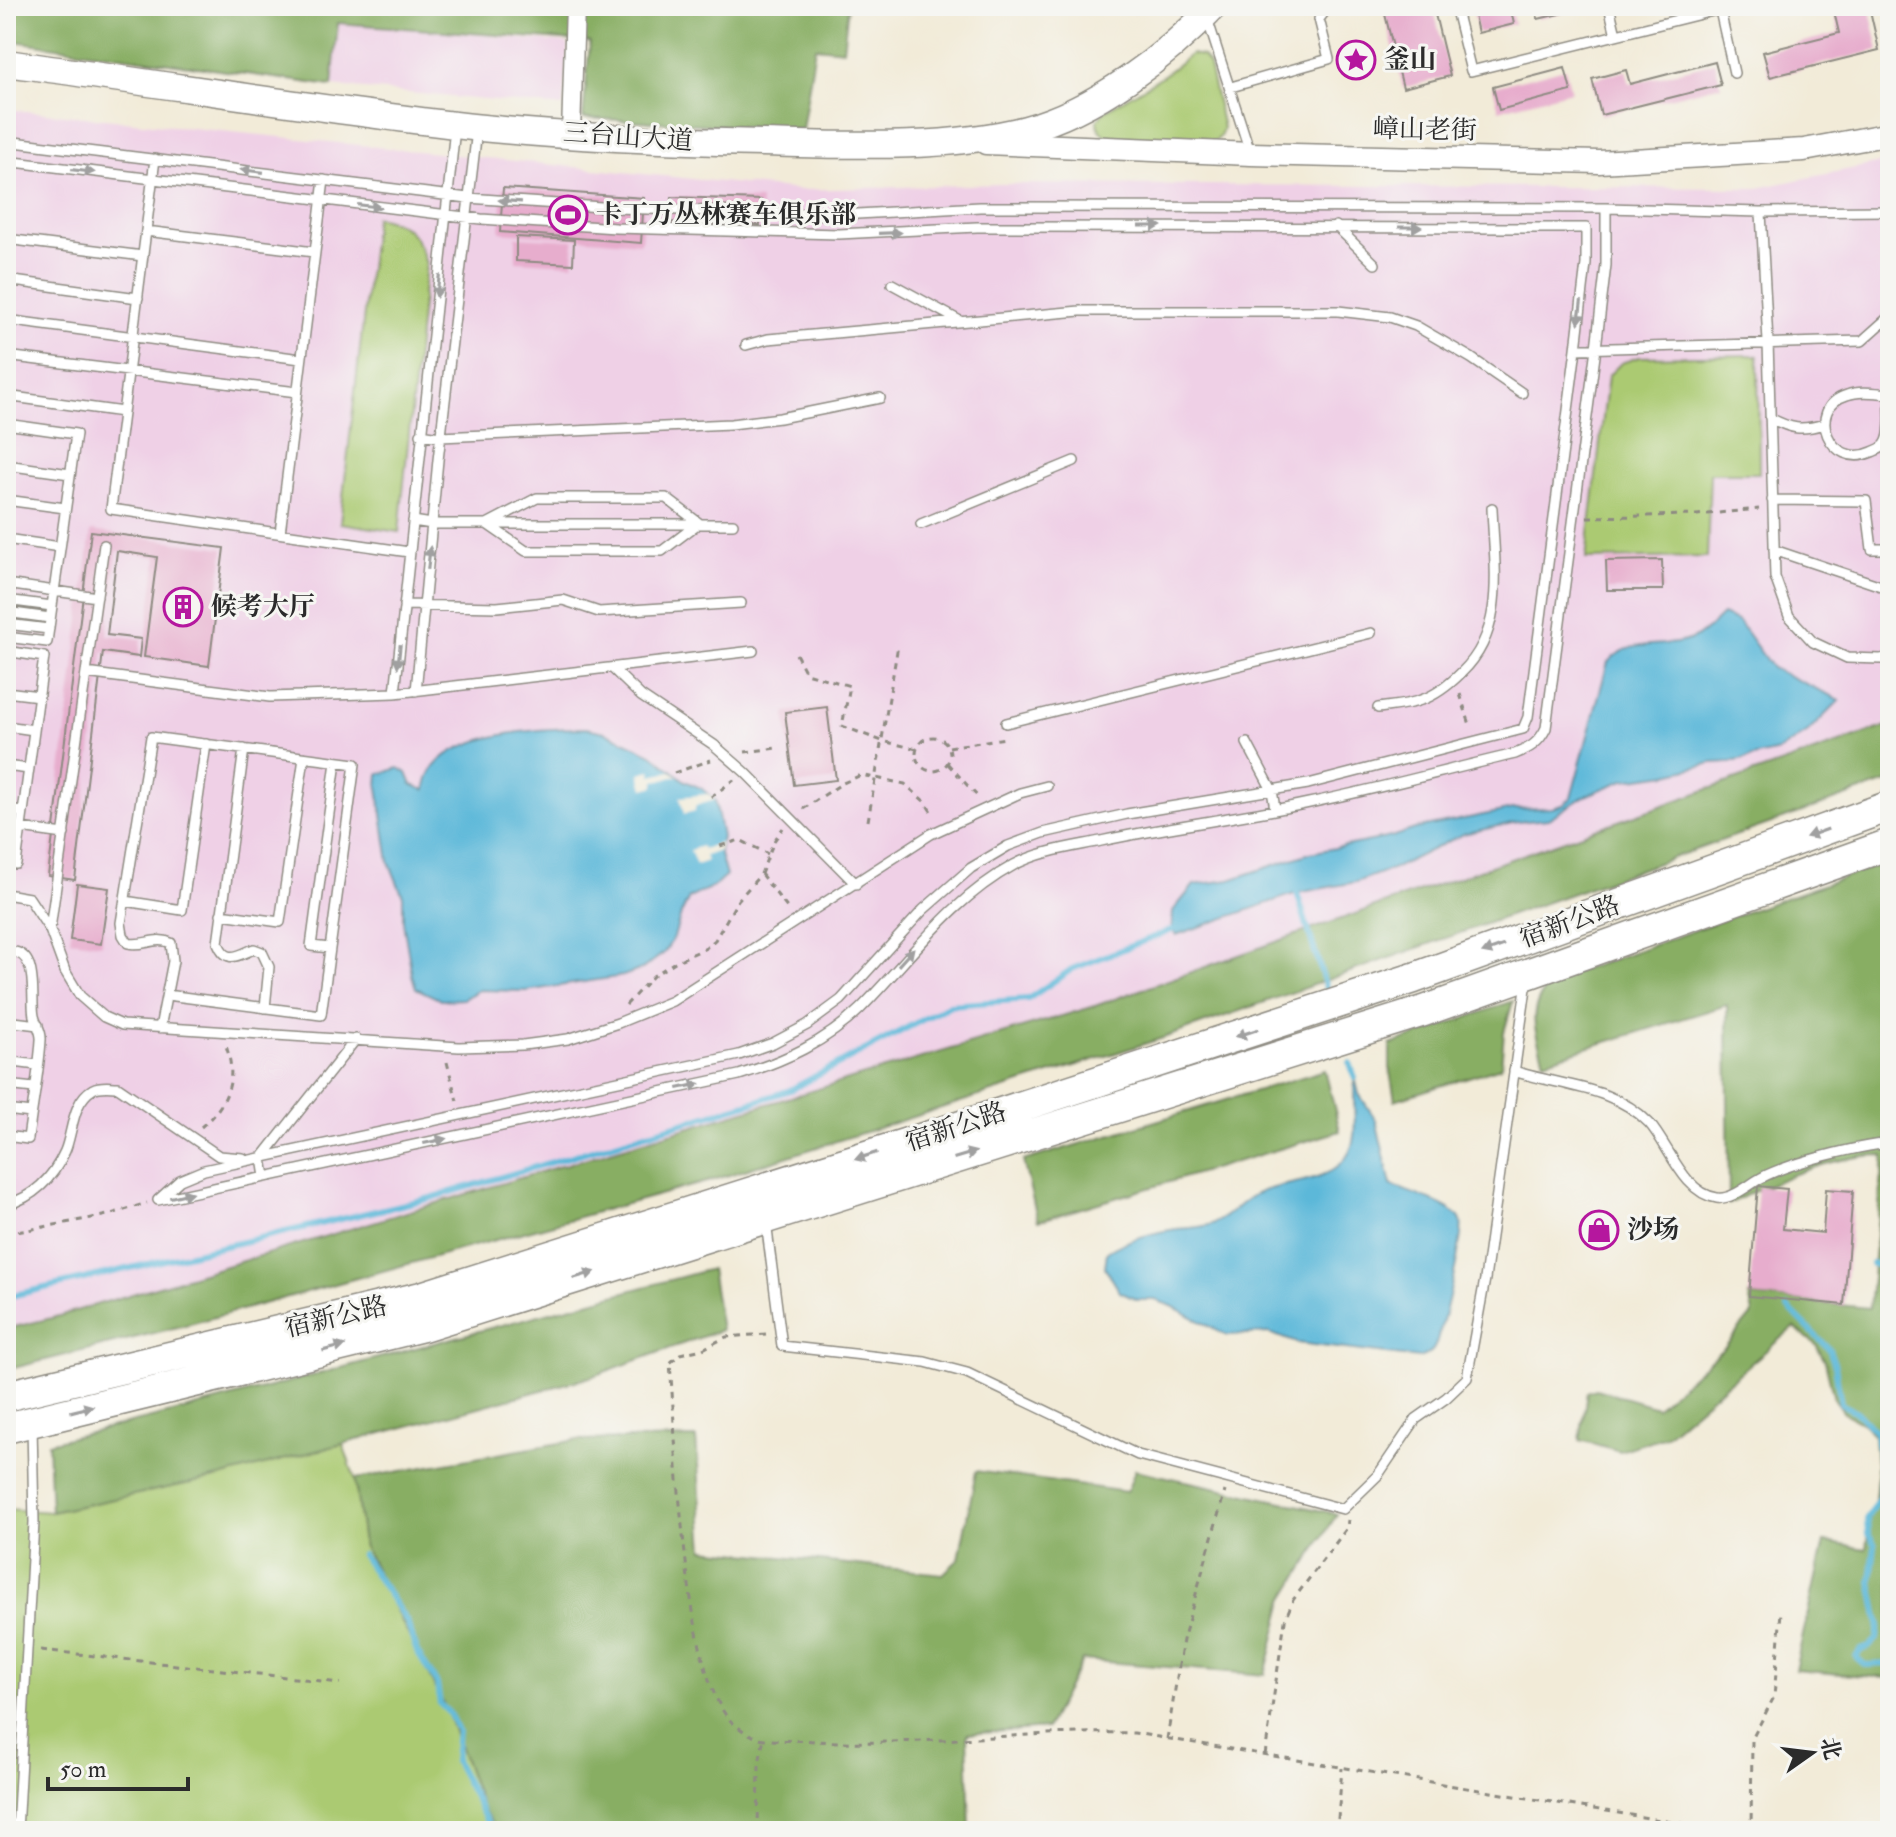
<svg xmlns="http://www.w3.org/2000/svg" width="1896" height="1837" viewBox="0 0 1896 1837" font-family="'IM FELL Double Pica','Noto Serif SC',serif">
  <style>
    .built { fill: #efd0e6 }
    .green { fill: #abca72; stroke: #6b7a4e; stroke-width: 2 }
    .forest { fill: #88ae64; stroke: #5a6c48; stroke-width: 2 }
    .water { fill: #5bb8d9; stroke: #437282; stroke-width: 2 }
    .pier { fill: #f2ebd8 }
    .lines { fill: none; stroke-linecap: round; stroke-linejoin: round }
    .stream { stroke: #5bb8d9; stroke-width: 6 }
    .building { fill: #e7adcd }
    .service-casing { stroke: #8e8b82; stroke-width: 12 }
    .minor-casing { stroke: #8e8b82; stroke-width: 21 }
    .tertiary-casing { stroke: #8e8b82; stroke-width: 25 }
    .secondary-casing { stroke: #8e8b82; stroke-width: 29 }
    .trunk-casing { stroke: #8e8b82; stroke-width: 33 }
    .path { stroke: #8e8b82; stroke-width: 3; stroke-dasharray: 6 6; stroke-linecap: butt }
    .service { stroke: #fff; stroke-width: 9 }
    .minor { stroke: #fff; stroke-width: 18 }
    .tertiary { stroke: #fff; stroke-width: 22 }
    .secondary { stroke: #fff; stroke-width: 26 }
    .trunk { stroke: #fff; stroke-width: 30 }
    .oneway { fill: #a0a0a0 }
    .labels { text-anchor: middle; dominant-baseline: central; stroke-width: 6; stroke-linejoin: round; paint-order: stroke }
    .poi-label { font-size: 26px; font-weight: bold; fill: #2b2b2b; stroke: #f6f6f2; text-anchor: start }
    .street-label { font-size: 26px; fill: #2b2b2b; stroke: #f6f6f2 }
  </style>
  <rect width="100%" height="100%" fill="#f6f6f2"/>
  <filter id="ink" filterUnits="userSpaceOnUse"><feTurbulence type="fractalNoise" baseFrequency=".0125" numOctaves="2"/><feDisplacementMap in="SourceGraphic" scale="16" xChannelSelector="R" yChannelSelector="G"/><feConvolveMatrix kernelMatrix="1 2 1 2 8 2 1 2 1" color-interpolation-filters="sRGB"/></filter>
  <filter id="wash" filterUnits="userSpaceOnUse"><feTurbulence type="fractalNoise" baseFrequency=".006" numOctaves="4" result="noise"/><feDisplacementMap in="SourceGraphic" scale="32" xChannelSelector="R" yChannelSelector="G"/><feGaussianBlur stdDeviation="1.8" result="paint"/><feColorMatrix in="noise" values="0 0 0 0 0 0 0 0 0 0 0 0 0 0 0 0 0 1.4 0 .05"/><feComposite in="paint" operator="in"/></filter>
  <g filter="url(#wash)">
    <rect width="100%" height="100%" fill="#f2ebd8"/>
    <!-- built -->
    <path class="built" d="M337,23l231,20 -5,64 -231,-21z
      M6,109l794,81 202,-6 756,4 132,-27v564l-798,282 -1040,311 -46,11z"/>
    <!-- green -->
    <path class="green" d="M1191,54l12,2 6,9 14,63c-2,8 -3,11 -11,14l-102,-3 -10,-8 -3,-10 8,-10 59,-36z
      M375,217c32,6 42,15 51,47l-27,268 -59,-9z
      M1758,355l1,118h-49l-3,84 -121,2 22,-183 13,-13 18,-6z
      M343,1444l12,35 8,66 83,164 35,97 16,25h-491v-322l46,3z"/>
    <!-- forest -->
    <path class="forest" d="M6,6h842l-5,44 -28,-3 -13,83 -219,-12 7,-76 -252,-19 -6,63 -326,-46z
      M1890,725v56l-727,257 -453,143 -524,144 -180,45v-41l46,-11 1040,-311z
      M1890,861v816l-2,1 -93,-8 29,-128 42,7 4,-37 5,-11 2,-24 -3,-42 -11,-12 -19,-10 -10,-14 -9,-38 -9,-16 -22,-18 -129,109 -45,15 -40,-11 7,-48 9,-3 61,18 68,-60 28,-34 -4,-17 120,12 15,-153c-52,0 -110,26 -155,49l-2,-199 -183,56c-10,-34 -18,-50 7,-80z
      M1513,1001l-9,31 -3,35 -106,33 -5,-28v-27z
      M1325,1070l15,61 -302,90 -15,-60z
      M711,1269l10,61 -131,47 -370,100 -169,35 -3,-69 136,-33z
      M696,1438l8,111 239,25 16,-15 17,-88 151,21 8,-22 202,44 -53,86 -19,75 -183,-15 -35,68 -80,6 3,97h-473l-16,-25 -35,-97 -83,-164 -8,-66 222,-39z"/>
    <!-- water -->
    <path class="water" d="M1722,615l17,7 33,46 68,32 -32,32 -29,19 -48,11 -19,1 -44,11 -44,6 -39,16 -37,23 -31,3 -54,12 -66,33 -41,15 -59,11 -121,42 -4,-5 1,-19 21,-26 36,-5 80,-27 81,-16 24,-8 98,-20 39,-1 11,-3 8,-7 37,-136c27,-28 59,-9 90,-26 9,-5 17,-15 24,-21z
      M586,728l19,4 47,22 33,27 16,7 14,12 7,37 -3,14 7,25 -10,9 -27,13 -8,16 -7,23 -10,16 -22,16 -19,7 -97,15 -47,-1 -16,9 -22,1 -25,-12 -4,-13 -9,-53v-26l-14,-34 -11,-75 1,-13 20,-6 8,5 5,12 13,5c2,-6 3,-13 6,-18 21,-40 116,-44 155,-44z
      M1355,1078l4,16 17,26 15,65c16,7 65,21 70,36 4,13 -20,114 -27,127 -4,7 -9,8 -15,10l-122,-15 -28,-10 -43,2 -54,-29 -17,-6h-18l-17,-8 -15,-25 2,-15c19,-12 46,-20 69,-23 12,-1 24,-1 36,-5 15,-6 27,-20 40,-28 28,-16 76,-10 95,-40 14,-20 4,-54 8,-78z"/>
    <!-- pier -->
    <path class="pier" d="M651,770l1,5 19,-4 7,5 -23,5v5l-11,3 -4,-16z
      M708,794l7,6 -20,6v5l-11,3 -4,-17z
      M721,842l-2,9 -14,5 2,5 -11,4 -6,-15 11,-4 2,3z"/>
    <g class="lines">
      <!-- stream -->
      <path class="stream" d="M1297,893l29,95
        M1350,1063l5,15
        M1872,1264l18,3
        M6,1297l425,-99 326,-97 33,-11 160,-85 78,-6 44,-30 100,-39
        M1788,1308l41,41 6,17 6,38 16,8 19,20 5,43 -1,21 -13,22 1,16 7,11 -4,37 8,41 -2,16 -8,8 -8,3 -5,7 9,8 25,-1
        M362,1555l45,67 10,30 20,32 3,20 9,9 9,18 -3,30 37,70"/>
    </g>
    <g id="blocks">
      <!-- building -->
      <path class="building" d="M1383,6h50l17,70 -47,12z
        M1472,6h38l4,18 -36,9z
        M1535,6h36l1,5 -34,8z
        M1837,6h32l10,44 -109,27 -7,-25 76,-19 -6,-26z
        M1715,62l6,23 -120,30 -9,-36 34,-9 4,14z
        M1565,68l6,23 -72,19 -6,-23z
        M503,188l141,10 -3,45 -141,-11z
        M672,197l89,3 -1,25 -89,-3z
        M516,237l58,3 -1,24 -57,-3z
        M91,531l133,17 -15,118 -65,-9 13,-100 -40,-6 -10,84 34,4 -2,18 -36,-5 -28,228 -27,-4z
        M1662,560l1,30h-56l-1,-29z
        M827,707l9,73 -42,5 -9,-73z
        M77,884l32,4 -8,56 -31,-4z
        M1758,1186l29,3 -4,40 40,4 3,-44 27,2 -9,114 -95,-9z"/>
    </g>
  </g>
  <g filter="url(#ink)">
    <use href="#blocks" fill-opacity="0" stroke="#8e8b82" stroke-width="2"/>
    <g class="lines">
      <!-- service casing -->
      <g class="service-casing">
        <path id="service" d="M1455,6l16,65 262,-65
          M1609,6l7,29
          M1719,6l15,67
          M1207,18l43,134
          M1231,87l98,-28 -10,-40 10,-13
          M6,141l462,57 148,10 224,7 140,-8 626,1v57l-10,83 -50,380c-7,15 -16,20 -31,26 -69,16 -137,35 -206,49 -69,15 -139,23 -208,38 -29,6 -61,10 -87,24 -64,35 -104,94 -154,144 -34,33 -76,52 -121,66l-581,125 22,-20 24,-10 535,-115 34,-12 34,-18 34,-25 82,-90 48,-42 37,-22 35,-13 84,-19 181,-30 215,-55 5,-12 48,-368 10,-85v-36l-609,-1 -138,7 -223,-6 -135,-9 -475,-58
          M155,159l-44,350 298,43
          M1606,208l155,4 129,-1
          M1761,212l7,130 7,235 14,39 24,26 34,16 34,1 9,-2
          M1336,226l39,38
          M146,231l168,21
          M6,239l137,17
          M6,280l132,18
          M892,284l68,37
          M6,320l295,39
          M746,345l22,-6 312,-28h258l52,6 26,9 55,32 51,35
          M1576,349l286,-8 28,-25
          M6,356l291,36
          M1890,394c-14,-1 -30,-4 -43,1 -43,13 -17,76 25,57 7,-3 12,-4 15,-11 5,-10 2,-30 3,-43
          M6,396l117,16
          M1770,418c21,11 31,13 54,6
          M6,424l70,10 -29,208 -41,-5
          M421,434l19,3 291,-13 49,-6 100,-20
          M6,465l64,9
          M537,498h129l33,25 -37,28h-136l-39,-27z
          M6,500l59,8
          M1772,500l94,1 6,48h18
          M413,521l19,3h301
          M921,524l153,-63
          M280,533l44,-353
          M6,539l54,8
          M1774,550l116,39
          M6,584l91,13
          M6,600l46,6
          M404,605l93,2 66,-7 36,12 142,-9
          M6,612l44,6
          M6,624l43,5
          M6,651l38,6 -28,207 -10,-1
          M613,669l28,27 73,49 31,27 111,112
          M86,673l184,24 125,-4 358,-42
          M416,691l22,-231 39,-330
          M6,692l33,4
          M395,693l60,-565
          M1378,708c14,-2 30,-3 43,-8 16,-5 29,-16 41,-28 45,-43 32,-107 30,-164
          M1006,723l365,-90
          M6,726l28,4
          M1247,743l25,47 3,19
          M244,749l-26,194c9,22 20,12 36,6l8,3 7,15 -4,41
          M6,766l23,3
          M6,810l17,2
          M6,826l58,8
          M6,838l13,2
          M6,894l23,4 21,32 15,41 15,25 24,21 18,8 337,22 64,-2 45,-6 50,-16 54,-22 259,-167 89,-41 27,-7
          M125,901l57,9 24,-166
          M221,914l59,8 24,-164
          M50,929l54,-384
          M330,948l-19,-2 25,-184
          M6,952c35,-5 24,46 28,64 2,9 8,15 7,24 -2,33 -9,66 -13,99l-22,-3
          M6,1021l32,4
          M160,1028l13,-67 -2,-18c-16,-7 -28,4 -43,0l-5,-8 -2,-12 30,-186 204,27 -34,251 -154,-20
          M6,1061l31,4
          M1514,1071c45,15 100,15 135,52 20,22 34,70 68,75 15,2 31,-13 44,-20 28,-15 97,-32 129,-35
          M6,1085l28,3
          M6,1110l25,3
          M265,1177l-3,-19 94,-119
          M6,1205c28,-8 47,-27 59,-54 8,-19 7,-50 28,-62 8,-4 16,-2 25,-2l101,69 24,2
          M766,1222l16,124 143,16 42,11 171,82 205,54 35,-34 38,-56 30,-21 21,-20 18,-99 42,-298
          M17,1831l17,-309 -2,-97"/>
      </g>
      <!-- minor casing -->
      <g class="minor-casing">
        <path id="minor" d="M571,134l4,-128"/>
      </g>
      <!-- tertiary casing -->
      <g class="tertiary-casing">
        <path id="tertiary" d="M986,143l265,11 348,8 205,-12 86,-16"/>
      </g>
      <!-- secondary casing -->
      <g class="secondary-casing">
        <path id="secondary" d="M6,63c150,20 299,44 449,62 102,12 206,16 308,18 85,2 181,7 263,-14 68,-18 141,-73 188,-123"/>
      </g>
      <!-- trunk casing -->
      <g class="trunk-casing">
        <path id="trunk" d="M6,1396l415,-99 534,-169 459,-150 476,-172
          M6,1428l417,-102 1001,-315 466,-167"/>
      </g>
      <!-- path -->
      <path class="path" d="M1587,517l110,-2 62,-6
        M796,654l10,19 44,13 -8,40 40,15 35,8
        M1460,694l11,34
        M916 754a17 17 0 1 1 34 0a17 17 0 1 1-34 0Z
        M949,747l56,-9
        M745,752l32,-4
        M948,764l30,33
        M674,773l37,-13
        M711,797l23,-17
        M803,809l38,-25 20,-9 44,9 20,18 9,14
        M868,821l30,-176
        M720,846l20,-6 28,14
        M761,874l27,35
        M626,1005l27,-29 22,-14 31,-14 9,-8 23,-40 23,-26 13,-33 9,-13
        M447,1062l10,39
        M201,1127c26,-22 37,-47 25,-81
        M6,1234l102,-19 39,-12
        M766,1334l-40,3 -23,12 -23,5 -10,9c6,72 13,317 63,360 5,5 14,10 20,13 17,7 43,3 61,5 107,6 213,-11 320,-8l593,98
        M41,1650l299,33
        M1167,1739l16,-99 42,-149
        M1265,1755l20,-135 8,-20 54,-72 1,-8
        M758,1831l1,-67 5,-27
        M1337,1831l5,-63
        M1751,1831l1,-92 22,-42 7,-85"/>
      <!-- service -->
      <use href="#service" class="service"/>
      <!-- minor -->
      <use href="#minor" class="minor"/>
      <!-- tertiary -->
      <use href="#tertiary" class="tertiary"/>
      <!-- secondary -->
      <use href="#secondary" class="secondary"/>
      <!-- trunk -->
      <use href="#trunk" class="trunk"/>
    </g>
    <!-- one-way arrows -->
    <defs><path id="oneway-solid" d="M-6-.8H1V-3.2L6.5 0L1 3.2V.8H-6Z" transform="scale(2)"/></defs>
    <g class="oneway">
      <use href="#oneway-solid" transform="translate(83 171) rotate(7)"/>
      <use href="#oneway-solid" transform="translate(252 171) rotate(-173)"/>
      <use href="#oneway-solid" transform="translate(510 201) rotate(-176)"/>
      <use href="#oneway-solid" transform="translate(369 206) rotate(7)"/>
      <use href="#oneway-solid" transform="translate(1150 226)"/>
      <use href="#oneway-solid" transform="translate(1410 227)"/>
      <use href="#oneway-solid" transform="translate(890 233) rotate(-2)"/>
      <use href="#oneway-solid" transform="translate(438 286) rotate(97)"/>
      <use href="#oneway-solid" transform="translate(1580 312) rotate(97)"/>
      <use href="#oneway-solid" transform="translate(429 558) rotate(-84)"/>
      <use href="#oneway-solid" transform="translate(399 656) rotate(96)"/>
      <use href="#oneway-solid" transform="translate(1817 833) rotate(160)"/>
      <use href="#oneway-solid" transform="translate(1493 949) rotate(160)"/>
      <use href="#oneway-solid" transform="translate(906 957) rotate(-48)"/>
      <use href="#oneway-solid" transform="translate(1247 1033) rotate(162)"/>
      <use href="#oneway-solid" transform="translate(689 1086) rotate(-12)"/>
      <use href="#oneway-solid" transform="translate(435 1141) rotate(-12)"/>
      <use href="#oneway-solid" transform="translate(965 1155) rotate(-17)"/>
      <use href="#oneway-solid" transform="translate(866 1156) rotate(162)"/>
      <use href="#oneway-solid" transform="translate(181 1195) rotate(-13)"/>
      <use href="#oneway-solid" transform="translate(584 1275) rotate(-17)"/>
      <use href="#oneway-solid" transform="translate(334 1348) rotate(-14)"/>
      <use href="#oneway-solid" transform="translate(82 1409) rotate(-14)"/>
    </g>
  </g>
  <!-- icons -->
  <defs>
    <g id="sight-ring" transform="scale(2)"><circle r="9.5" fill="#f6f6f2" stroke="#b5179e" stroke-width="1.5"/><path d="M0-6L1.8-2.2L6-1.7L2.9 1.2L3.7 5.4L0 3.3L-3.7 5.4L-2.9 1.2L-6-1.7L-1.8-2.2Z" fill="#b5179e"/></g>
    <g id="stadium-ring" transform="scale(2)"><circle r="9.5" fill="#f6f6f2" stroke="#b5179e" stroke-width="1.5"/><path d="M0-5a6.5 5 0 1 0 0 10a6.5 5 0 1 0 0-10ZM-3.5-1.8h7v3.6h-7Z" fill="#b5179e"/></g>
    <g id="building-ring" transform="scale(2)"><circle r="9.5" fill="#f6f6f2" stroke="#b5179e" stroke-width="1.5"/><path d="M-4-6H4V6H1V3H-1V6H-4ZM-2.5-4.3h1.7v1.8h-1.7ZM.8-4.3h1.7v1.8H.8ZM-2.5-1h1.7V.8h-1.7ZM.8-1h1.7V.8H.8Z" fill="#b5179e"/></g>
    <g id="shop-ring" transform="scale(2)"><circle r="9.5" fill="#f6f6f2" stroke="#b5179e" stroke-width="1.5"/><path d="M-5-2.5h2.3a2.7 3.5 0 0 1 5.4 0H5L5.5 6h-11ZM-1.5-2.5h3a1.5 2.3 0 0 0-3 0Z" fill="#b5179e"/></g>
  </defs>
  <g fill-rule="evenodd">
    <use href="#sight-ring" x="1356" y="60"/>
    <use href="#stadium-ring" x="568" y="215"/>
    <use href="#building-ring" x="183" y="607"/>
    <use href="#shop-ring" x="1599" y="1230"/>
  </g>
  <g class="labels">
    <!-- poi labels -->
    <g class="poi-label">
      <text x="1384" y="60">釜山</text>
      <text x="596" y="215">卡丁万丛林赛车俱乐部</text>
      <text x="211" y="607">候考大厅</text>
      <text x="1627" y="1230">沙场</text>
    </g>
    <!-- street labels -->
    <g class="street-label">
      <text transform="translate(1425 130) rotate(1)">嶂山老街</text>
      <text transform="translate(628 137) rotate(4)">三台山大道</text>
      <text transform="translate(1570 922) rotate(-20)">宿新公路</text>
      <text transform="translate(956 1127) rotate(-18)">宿新公路</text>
      <text transform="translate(336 1317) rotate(-13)">宿新公路</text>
    </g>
  </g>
  <!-- margin -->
  <rect width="1896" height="1837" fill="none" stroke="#f6f6f2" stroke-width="32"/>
  <!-- north arrow -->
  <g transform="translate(1812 1753) rotate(76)" stroke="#f6f6f2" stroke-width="6" paint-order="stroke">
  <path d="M0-6L14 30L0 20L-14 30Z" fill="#2b2b2b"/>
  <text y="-12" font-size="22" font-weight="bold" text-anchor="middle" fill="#2b2b2b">北</text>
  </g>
  <!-- scale -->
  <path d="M48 1777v12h140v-12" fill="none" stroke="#2b2b2b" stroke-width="4"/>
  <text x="60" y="1777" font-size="24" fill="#2b2b2b" stroke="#f6f6f2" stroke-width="6" paint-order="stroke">50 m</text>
</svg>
